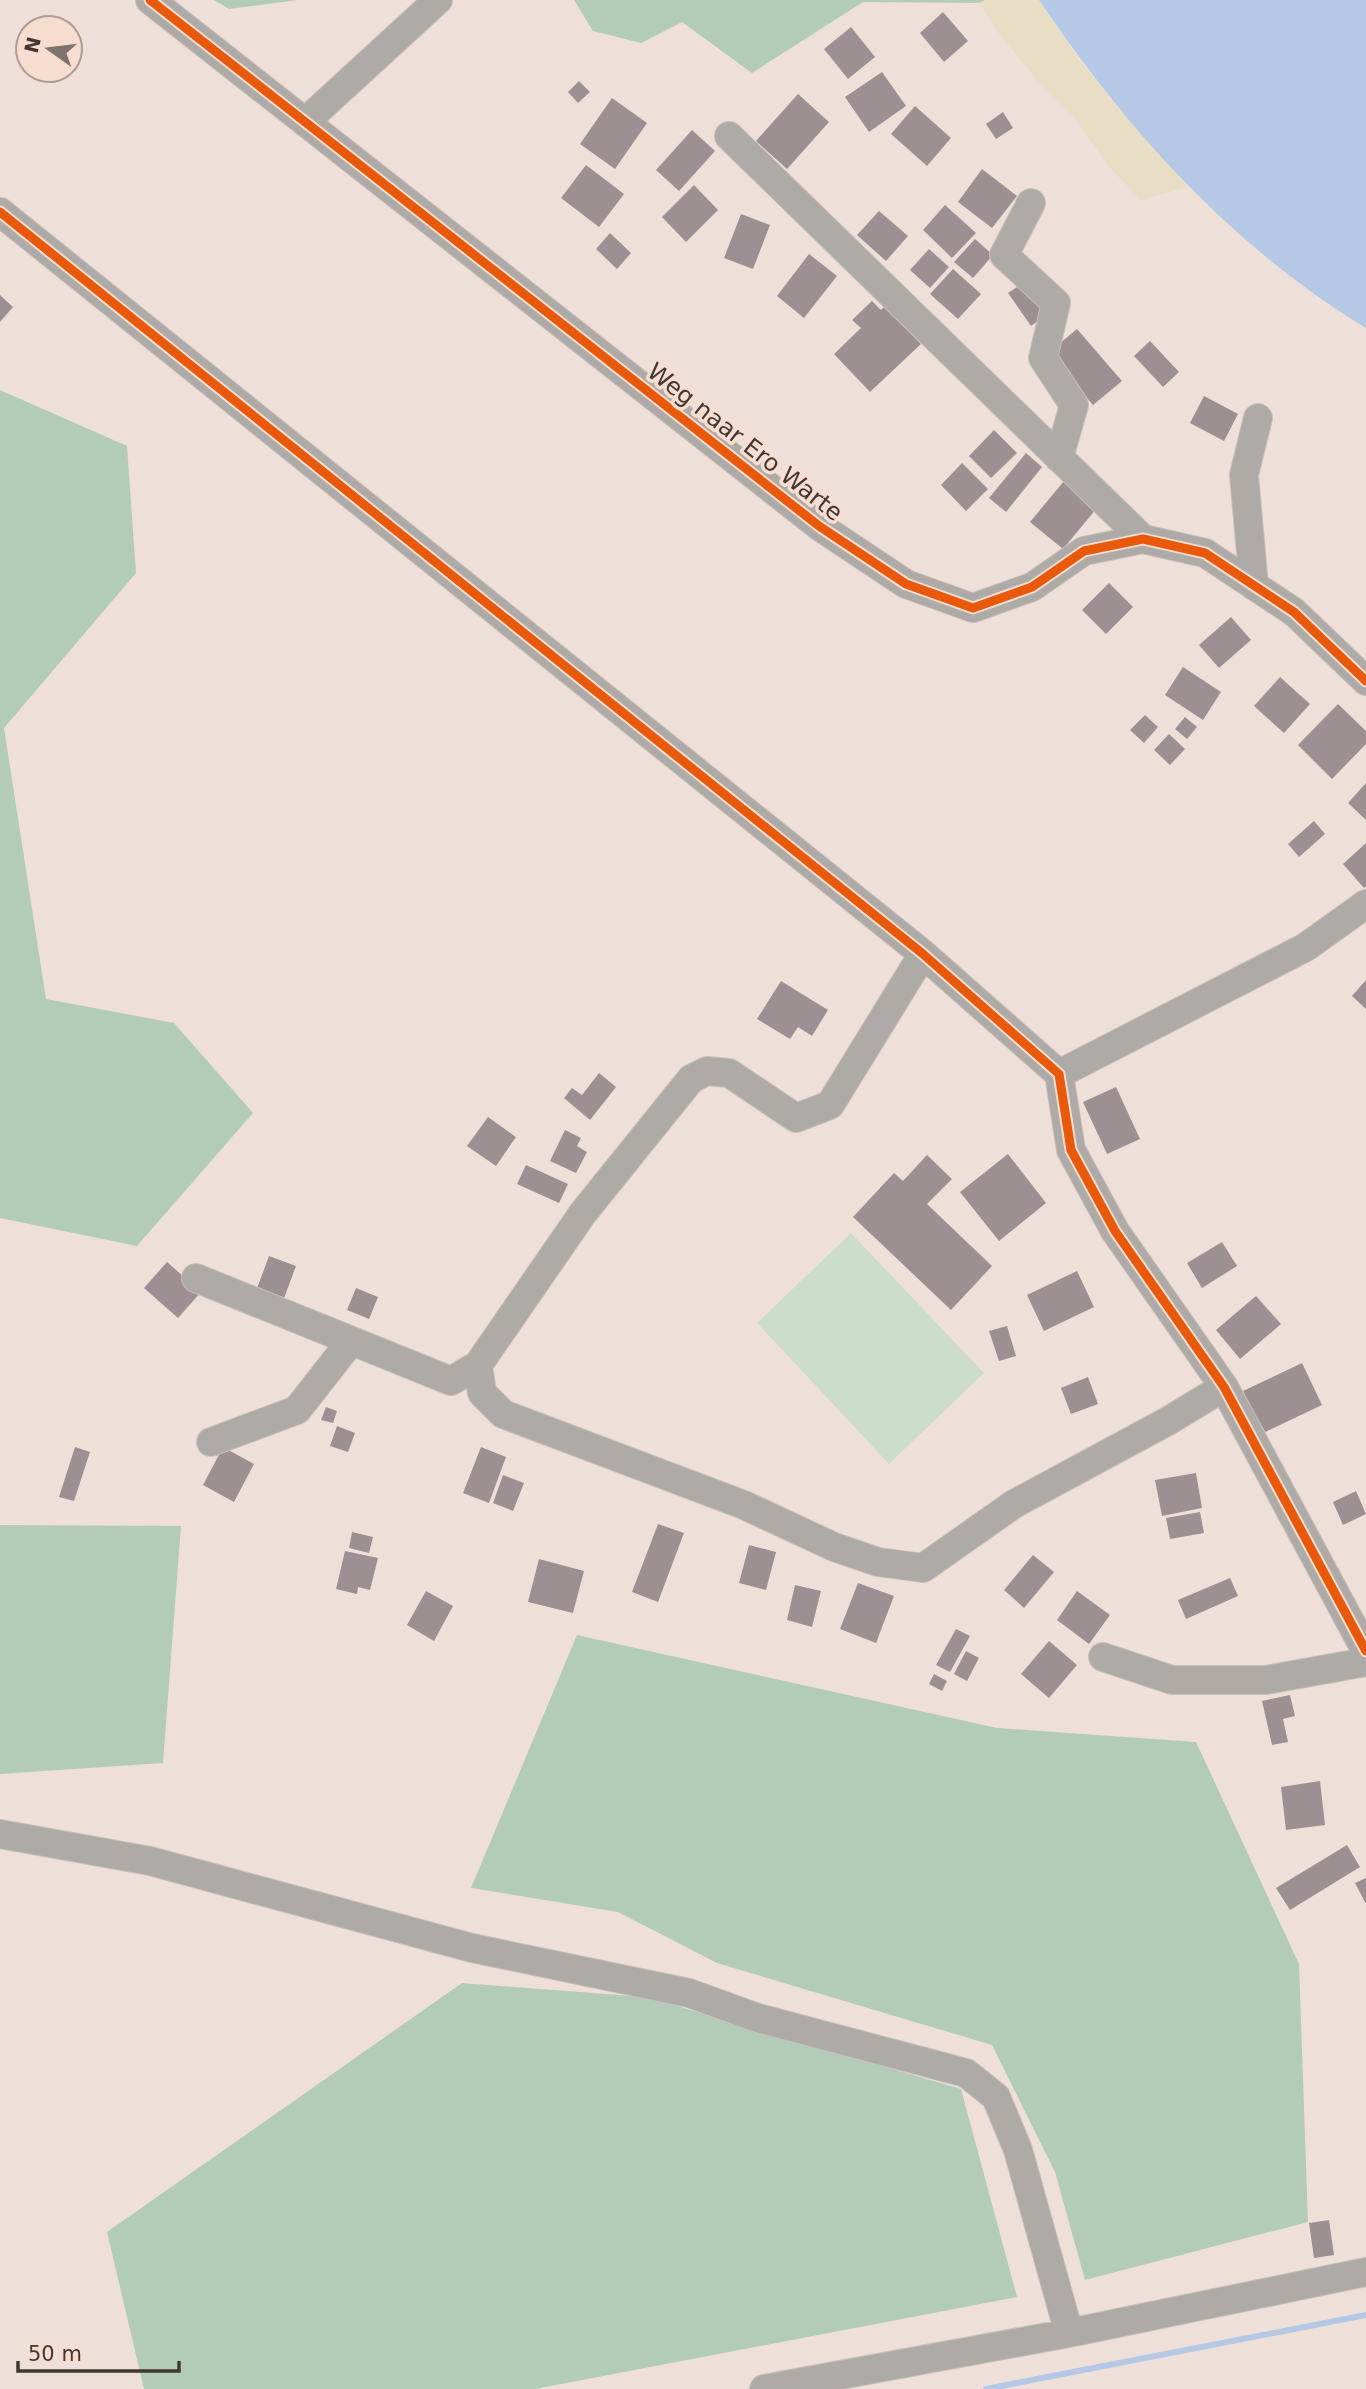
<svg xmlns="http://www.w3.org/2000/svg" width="1366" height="2389" viewBox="0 0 1366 2389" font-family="'DejaVu Sans',sans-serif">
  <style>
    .green { fill: #ccddce }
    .forest { fill: #b2ccb9 }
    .sand { fill: #e8ddc5 }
    .water { fill: #b5c8e6 }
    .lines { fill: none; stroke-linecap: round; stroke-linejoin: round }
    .stream { stroke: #b5c8e6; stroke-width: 6 }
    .building { fill: #9d9093 }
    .minor-casing { stroke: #cabfb9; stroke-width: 30 }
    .minor { stroke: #adaaa7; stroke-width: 28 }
    .cycleway-casing { stroke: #f7ddd0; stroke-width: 13 }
    .cycleway { stroke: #e8590c; stroke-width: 9 }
    .labels { text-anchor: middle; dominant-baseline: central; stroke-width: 7; stroke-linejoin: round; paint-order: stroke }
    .street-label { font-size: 24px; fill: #413732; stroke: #f7ddd0 }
  </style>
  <rect width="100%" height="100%" fill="#eee0d9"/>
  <!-- green -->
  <path class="green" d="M851,1233l133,140 -95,91 -132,-141z"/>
  <!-- forest -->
  <path class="forest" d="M214,0h84l-69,9z
    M574,0h412l-7,3 -116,-1 -111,71 -70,-51 -41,21 -48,-12z
    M0,390l127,56 9,127 -132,155 42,271 128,24 79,90 -116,133 -137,-28z
    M0,1525l181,1 -18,237 -163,11z
    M577,1635l420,93 199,14 103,222 9,258 -223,58 -30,-108 -63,-127 -275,-82 -99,-51 -147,-24z
    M462,1983l184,14 315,92 56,208 -482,92h-391l-37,-157z"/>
  <!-- sand -->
  <path class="sand" d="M986,0h53l42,62 107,125 -47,13 -32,-33 -34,-49 -38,-38 -41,-50 -17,-27z"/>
  <!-- water -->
  <path class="water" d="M1039,0h327v328c-135,-82 -239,-198 -327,-328z"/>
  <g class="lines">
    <!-- stream -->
    <path class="stream" d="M986,2389l380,-74"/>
  </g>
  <!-- building -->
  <path class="building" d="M943,12l25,29 -24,21 -24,-29z
    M851,27l24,30 -27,22 -24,-30z
    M882,72l24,34 -37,26 -24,-35z
    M579,81l11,11 -12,11 -10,-11z
    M798,94l31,28 -42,47 -31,-28z
    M612,98l35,25 -32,46 -35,-25z
    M915,106l36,32 -24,28 -36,-32z
    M1003,112l10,16 -17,11 -10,-15z
    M692,130l23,21 -36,40 -23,-21z
    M586,165l38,29 -25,33 -38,-29z
    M982,169l35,27 -25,32 -34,-26z
    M694,185l24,25 -32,32 -24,-25z
    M945,205l31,28 -24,25 -29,-28z
    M879,211l29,25 -22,25 -29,-26z
    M741,214l29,11 -17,44 -29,-11z
    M610,233l21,20 -14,16 -21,-20z
    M975,239l18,16 -20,23 -19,-16z
    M929,249l20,18 -19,21 -20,-18z
    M809,254l28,22 -33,42 -27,-22z
    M953,269l28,25 -23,25 -28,-25z
    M1024,282l23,32 -16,12 -23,-33z
    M0,295l13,12 -13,15z
    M872,301l9,9 4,-4 36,38 -51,48 -36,-38 27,-26 -9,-8z
    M1077,329l45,52 -29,24 -45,-52z
    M1150,341l29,31 -16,15 -29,-31z
    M1204,396l34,18 -14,27 -34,-18z
    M994,430l23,23 -26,25 -22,-22z
    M1026,453l16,14 -36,45 -17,-14z
    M962,463l26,26 -22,22 -25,-26z
    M1064,481l33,27 -34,41 -33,-27z
    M1109,583l24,24 -27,27 -24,-24z
    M1231,617l20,23 -32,28 -20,-23z
    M1183,667l38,25 -18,28 -38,-25z
    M1280,677l30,27 -26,29 -30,-27z
    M1338,704l28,27v13l-34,35 -34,-34z
    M1145,715l13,12 -14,16 -14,-13z
    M1185,717l12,10 -10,12 -12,-10z
    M1169,734l16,15 -15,16 -16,-15z
    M1366,783v37l-18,-17z
    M1314,821l11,13 -26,23 -11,-13z
    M1366,843v43l-2,2 -21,-24z
    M1366,980v29l-14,-13z
    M781,981l47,29 -16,26 -14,-9 -8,12 -33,-20z
    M599,1073l17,14 -26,33 -26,-22 8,-10 10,7z
    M1116,1087l24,52 -33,15 -24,-52z
    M488,1117l28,20 -20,29 -29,-20z
    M565,1130l16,8 -4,8 10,6 -11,21 -26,-12z
    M1008,1154l38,49 -47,38 -39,-49z
    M927,1155l25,24 -25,25 65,62 -41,44 -98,-93 41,-44 9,8z
    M526,1165l42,19 -9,19 -42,-19z
    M1222,1242l15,24 -35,22 -15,-25z
    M269,1256l27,10 -13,35 -27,-10z
    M167,1262l34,30 -23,26 -34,-30z
    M1077,1271l17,36 -50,24 -17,-36z
    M356,1288l22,9 -9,22 -22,-9z
    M1256,1296l25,28 -41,35 -24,-29z
    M1007,1326l9,30 -17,5 -10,-30z
    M1302,1363l20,42 -59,28 -20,-42z
    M1088,1377l10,27 -27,10 -10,-26z
    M326,1407l11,4 -4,12 -12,-3z
    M337,1426l18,7 -7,19 -18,-6z
    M75,1447l15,5 -16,49 -15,-4z
    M223,1447l31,17 -20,38 -31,-17z
    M481,1447l25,10 -17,46 -26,-10z
    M1196,1473l6,35 -40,8 -7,-36z
    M503,1475l21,8 -11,28 -20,-8z
    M1356,1491l10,23 -23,11 -10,-23z
    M1200,1512l4,21 -34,6 -4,-21z
    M658,1524l26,9 -26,69 -26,-10z
    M352,1532l21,5 -4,16 -20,-5z
    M749,1545l27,7 -10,38 -27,-7z
    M345,1551l33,7 -8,32 -12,-3 -1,7 -21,-5z
    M1033,1555l21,17 -30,36 -20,-18z
    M539,1559l45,12 -11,42 -45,-11z
    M1230,1578l8,18 -52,23 -8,-19z
    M858,1583l36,13 -18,47 -36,-14z
    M795,1585l26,6 -9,36 -25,-7z
    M426,1591l27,15 -19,35 -27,-16z
    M1077,1591l33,24 -21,29 -32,-24z
    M956,1629l14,7 -20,36 -14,-7z
    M1049,1641l28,24 -28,33 -28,-24z
    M966,1651l13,7 -12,23 -13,-7z
    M934,1674l13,7 -5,10 -13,-7z
    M1290,1695l5,21 -12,3 5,23 -16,3 -10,-44z
    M1320,1781l5,44 -39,5 -5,-43z
    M1347,1845l13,22 -70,43 -14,-22z
    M1366,1878v26l-11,-21z
    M1329,2220l5,35 -20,3 -5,-35z"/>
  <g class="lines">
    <!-- minor casing -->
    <g class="minor-casing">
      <path id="minor" d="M150,0l669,526 87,58 67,24 59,-21 52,-36 59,-12 62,14 89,59 72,69
        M305,122l133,-122
        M729,136l414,403
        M1031,203l-27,52 52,48 -13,55 31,47 -15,53
        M0,212l923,742 136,120 12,76 44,81 109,156 142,264
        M1254,586l-10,-111 14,-57
        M1059,1074l247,-127 60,-43
        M196,1278l255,103 27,-16 4,28 21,21 241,91 90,42 44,15 45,6 91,-64 154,-83 56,-34
        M478,1365l105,-152 108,-134 16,-8 22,2 67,45 34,-13 93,-151
        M211,1442l86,-32 54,-69
        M1103,1657l69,23h94l100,-18
        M0,1834l150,27 322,87 217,45 69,25 208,55 30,24 22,53 51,183
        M764,2389l305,-56 297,-61"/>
    </g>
    <!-- minor -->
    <use href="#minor" class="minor"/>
    <!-- cycleway casing -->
    <g class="cycleway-casing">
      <path id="cycleway" d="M150,0l669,526 87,58 67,24 59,-21 52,-36 59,-12 62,14 89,59 72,69
        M0,212l923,742 136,120 12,76 44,81 109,156 142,264"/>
    </g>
    <!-- cycleway -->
    <use href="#cycleway" class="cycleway"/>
  </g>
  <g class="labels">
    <!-- street labels -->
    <g class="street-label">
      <text transform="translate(745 442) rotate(38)">Weg naar Ero Warte</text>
    </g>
  </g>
  <!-- north arrow -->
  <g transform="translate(49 49) rotate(284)"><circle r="33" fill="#f7ddd0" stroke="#ae9b91" stroke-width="2"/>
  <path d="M0-5L12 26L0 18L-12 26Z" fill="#7e726c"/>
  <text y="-10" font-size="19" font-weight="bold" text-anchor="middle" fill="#413732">N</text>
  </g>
  <!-- scale -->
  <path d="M18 2361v10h161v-10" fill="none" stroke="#413732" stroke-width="3.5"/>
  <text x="28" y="2361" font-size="21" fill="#413732" stroke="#f7ddd0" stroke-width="5" paint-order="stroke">50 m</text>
</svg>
